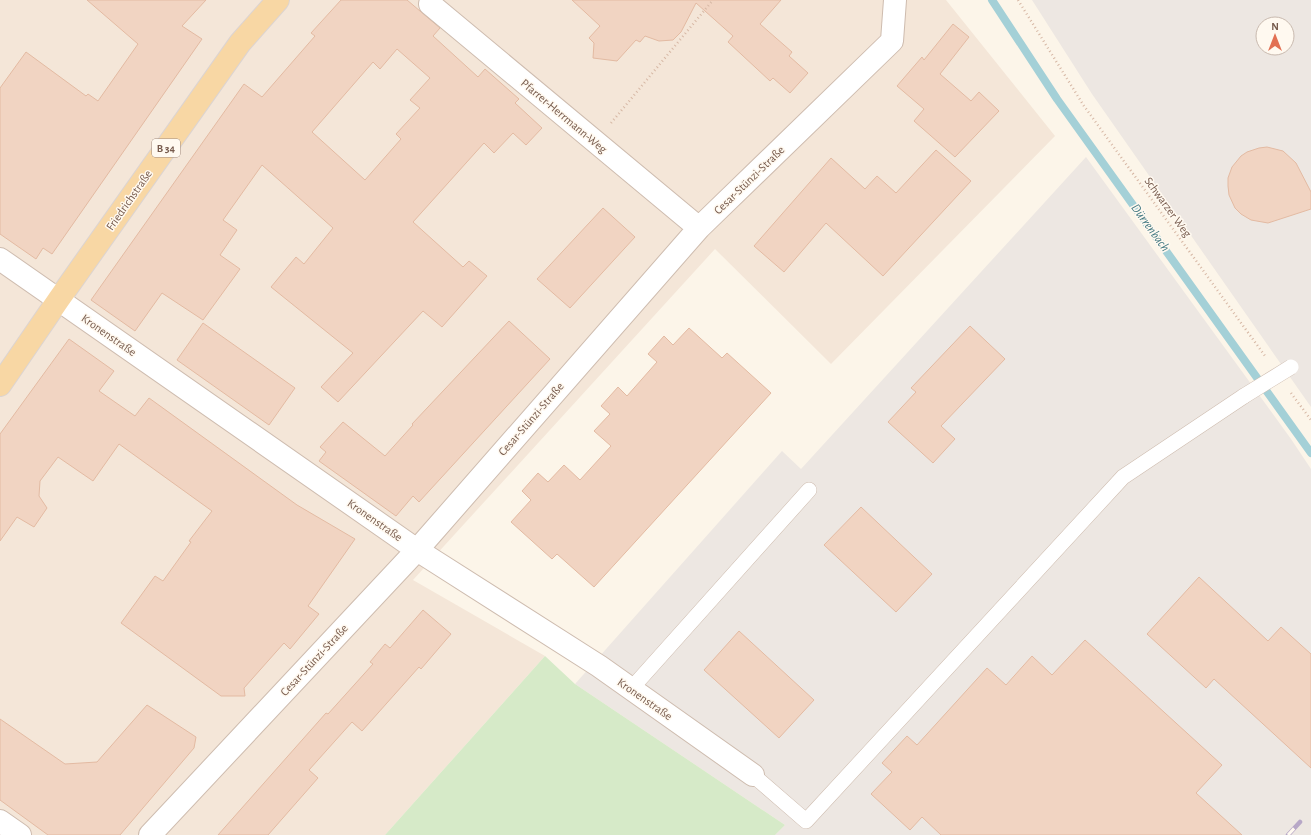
<svg xmlns="http://www.w3.org/2000/svg" width="1311" height="835" viewBox="0 0 1311 835" font-family="'Alegreya Sans',sans-serif">
  <style>
    .residential { fill: #f4e6d8 }
    .industrial { fill: #ede7e2; fill-rule: evenodd }
    .green { fill: #d6eac8 }
    .lines { fill: none; stroke-linecap: round; stroke-linejoin: round }
    .stream { stroke: #a4d0d7; stroke-width: 8 }
    .building { fill: #f1d4c2; stroke: #e3baa2; fill-rule: evenodd }
    .service-casing { stroke: #cebcaf; stroke-width: 16 }
    .minor-casing { stroke: #cebcaf; stroke-width: 24 }
    .primary-casing { stroke: #dcd4d1; stroke-width: 24 }
    .path { stroke: #d6b7a4; stroke-width: 2.5; stroke-dasharray: 1 3; stroke-linecap: butt }
    .service { stroke: #fff; stroke-width: 15 }
    .minor { stroke: #fff; stroke-width: 22 }
    .primary { stroke: #f8d7a4; stroke-width: 22 }
    .rail-casing { stroke: #b7a7c7; stroke-width: 4.5 }
    .rail { stroke: #fff9f0; stroke-width: 3; stroke-dasharray: 9; stroke-linecap: butt }
    .service-bridge-casing { stroke: #cebcaf; stroke-width: 16; stroke-linecap: butt }
    .service-bridge { stroke: #fff; stroke-width: 15 }
    .labels { text-anchor: middle; dominant-baseline: central; stroke-width: 3; stroke-linejoin: round; paint-order: stroke }
    .shield { fill: #fff9f0; stroke: #a08a7e; stroke-width: 1 }
    .shield-label { font-size: 11px; font-weight: bold; fill: #775b4d }
    .street-label { font-size: 12px; fill: #775b4d; stroke: #fff9f0 }
    .water-label { font-size: 13px; font-style: italic; fill: #437982; stroke: #fff9f0 }
  </style>
  <rect width="100%" height="100%" fill="#fcf5e9"/>
  <!-- residential -->
  <path class="residential" d="M0,0h946l109,136 -224,228 -116,-115 -302,331 132,76 -160,179h-385z"/>
  <!-- industrial -->
  <path class="industrial" d="M1032,0h279v407l-219,-313zM1263,24h24v24h-24z
    M1086,157l205,282 20,30v366h-536l10,-10 -210,-141 207,-233 19,18z"/>
  <!-- green -->
  <path class="green" d="M545,656l30,28 210,141 -10,10h-390z"/>
  <g class="lines">
    <!-- stream -->
    <path class="stream" d="M992,0l65,99 254,354"/>
  </g>
  <!-- building -->
  <path class="building" d="M87,0h119l-24,26 20,13 -150,215 -9,-6 -7,11 -36,-25v-146l26,-36 60,44 2,-2 10,7 40,-57z
    M341,0h66l33,28 -7,8 45,41 7,-8 34,30 -4,4 27,25 -16,17 -13,-12 -19,20 -10,-10 -71,79 50,45 6,-6 18,15 -45,51 -19,-16 -85,91 -17,-15 32,-34 -82,-66 25,-30 8,7 29,-36 -71,-63 -39,55 14,10 -17,25 20,14 -37,51 -41,-27 -27,38 -44,-31 153,-216 18,13 53,-61 -4,-3zM397,49l33,29 -20,22 10,8 -24,26 5,5 -36,41 -53,-48 61,-70 7,7z
    M572,0h209l-21,24 32,28 -3,4 19,17 -18,20 -17,-15 -3,3 -42,-39 5,-6 -37,-33 -15,29 -8,8 -14,1 -14,-5 -5,6 -4,-2 -19,21 -24,-3 1,-15 -5,-5 11,-12z
    M953,24l16,13 -29,37 31,27 8,-9 20,19 -44,46 -41,-36 10,-12 -27,-23 25,-29 2,3z
    M1267,147l16,4 13,12 15,29v17l-43,14 -17,-3 -10,-6 -6,-6 -6,-13 -1,-9v-8l4,-11 9,-11 6,-4 12,-4z
    M936,150l35,31 -88,95 -57,-53 -42,49 -30,-26 77,-88 34,31 12,-13 19,17z
    M603,208l32,29 -65,71 -33,-29z
    M509,321l41,38 -131,143 -6,-6 -17,20 -77,-55 7,-9 -6,-5 23,-25 42,34 28,-31 -1,-1z
    M203,323l92,65 -26,37 -92,-65z
    M970,326l35,33 -64,67 14,13 -22,24 -45,-41 28,-30 -5,-4z
    M689,328l33,30 5,-5 44,40 -177,194 -37,-33 -5,5 -41,-37 20,-22 -9,-9 16,-18 10,9 16,-17 16,15 31,-34 -17,-15 16,-17 -9,-8 17,-19 9,9 30,-34 -9,-8 16,-18 9,9z
    M69,339l45,32 -15,20 36,25 14,-18 148,107 58,34 -47,67 11,8 -29,35 -6,-6 -40,45 1,8h-24l-100,-73 34,-47 8,5 28,-39 -2,-1 23,-30 -93,-67 -26,37 -35,-24 -18,24 -1,15 8,12 -13,19 -17,-10 -17,24v-107z
    M861,507l71,67 -36,38 -72,-67z
    M1199,577l69,64 13,-14 30,27v114l-97,-89 -8,9 -59,-54z
    M423,610l28,24 -30,35 -2,-2 -57,64 -10,-9 -43,48 9,8 -50,57h-50l108,-122 2,1 45,-50 -3,-2 15,-18 5,4z
    M739,631l75,69 -35,38 -75,-68z
    M1085,640l137,125 -26,28 46,42h-301l-19,-18 -12,13 -39,-36 21,-22 -10,-9 25,-27 10,9 70,-77 19,17 26,-29 20,19z
    M147,705l49,32 -2,11 -74,87h-72l-48,-35v-81l65,45 32,-2z"/>
  <g class="lines">
    <!-- service casing -->
    <g class="service-casing">
      <path id="service" d="M631,689l178,-199
        M753,775l53,46 317,-344 121,-81"/>
    </g>
    <!-- minor casing -->
    <g class="minor-casing">
      <path id="minor" d="M430,4l269,224
        M0,259l417,291 182,116 154,109
        M0,821l20,14
        M150,835l267,-285 282,-322 193,-187 3,-41"/>
    </g>
    <!-- primary casing -->
    <g class="primary-casing">
      <path id="primary" d="M0,385l59,-86 181,-256 38,-43"/>
    </g>
    <!-- path -->
    <path class="path" d="M1018,0l66,106 181,250
      M611,123l102,-123
      M1291,393l20,27"/>
    <!-- service -->
    <use href="#service" class="service"/>
    <!-- minor -->
    <use href="#minor" class="minor"/>
    <!-- primary -->
    <use href="#primary" class="primary"/>
    <!-- rail casing -->
    <g class="rail-casing">
      <path id="rail" d="M1288,835l12,-13"/>
    </g>
    <!-- rail -->
    <use href="#rail" class="rail"/>
    <!-- service-bridge casing -->
    <g class="service-bridge-casing">
      <path id="service-bridge" d="M1244,396l47,-29"/>
    </g>
    <!-- service-bridge -->
    <use href="#service-bridge" class="service-bridge"/>
  </g>
  <g class="labels">
    <!-- shield labels -->
    <rect class="shield" x="152" y="139" width="28" height="18" rx="3"/>
    <g class="shield-label">
      <text x="166" y="148">B 34</text>
    </g>
    <!-- street labels -->
    <g class="street-label">
      <text transform="translate(564 116) rotate(40)">Pfarrer-Herrmann-Weg</text>
      <text transform="translate(749 180) rotate(-44)">Cesar-Stünzi-Straße</text>
      <text transform="translate(129 200) rotate(-55)">Friedrichstraße</text>
      <text transform="translate(1168 207) rotate(54)">Schwarzer Weg</text>
      <text transform="translate(109 335) rotate(35)">Kronenstraße</text>
      <text transform="translate(531 419) rotate(-49)">Cesar-Stünzi-Straße</text>
      <text transform="translate(375 520) rotate(35)">Kronenstraße</text>
      <text transform="translate(314 660) rotate(-47)">Cesar-Stünzi-Straße</text>
      <text transform="translate(645 699) rotate(35)">Kronenstraße</text>
    </g>
    <!-- water labels -->
    <g class="water-label">
      <text transform="translate(1150 228) rotate(54)">Dürrenbach</text>
    </g>
  </g>
  <!-- north arrow -->
  <g transform="translate(1275 36)"><circle r="19" fill="#fff9f0" stroke="#c9baaf"/>
  <path d="M0-3L7 15L0 10L-7 15Z" fill="#e27053"/>
  <text y="-6" font-size="11" font-weight="bold" text-anchor="middle" fill="#775b4d">N</text>
  </g>
</svg>
